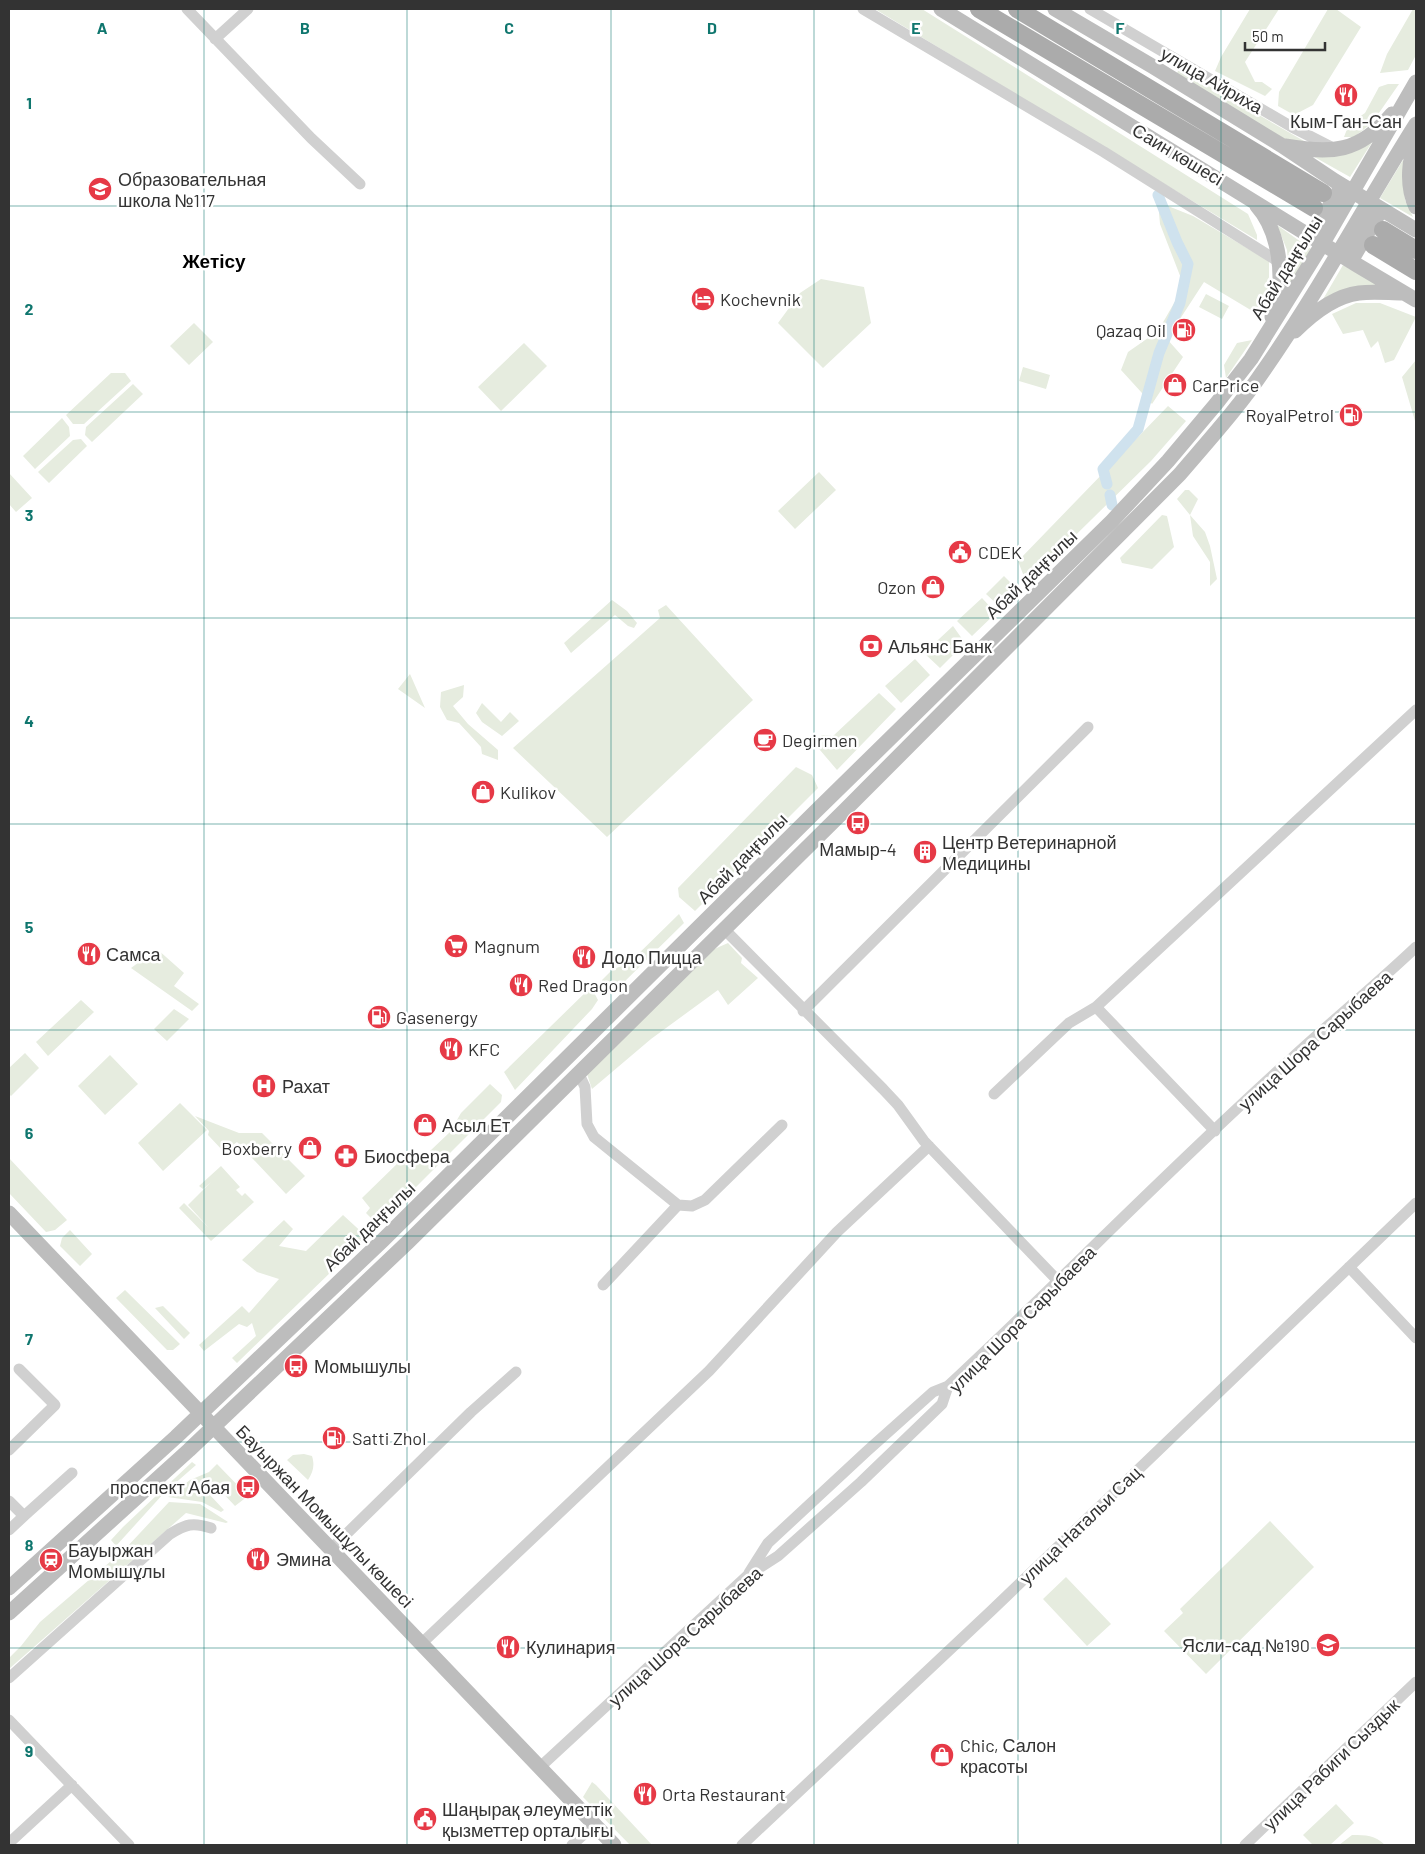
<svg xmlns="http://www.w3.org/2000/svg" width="1425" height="1854" viewBox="0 0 1425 1854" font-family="Barlow,sans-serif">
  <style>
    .green { fill: #e6ecdf }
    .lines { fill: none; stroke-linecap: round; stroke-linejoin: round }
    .canal { stroke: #cfe2ee; stroke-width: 11 }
    .street { stroke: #d0d0d0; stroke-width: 11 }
    .secondary { stroke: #bdbdbd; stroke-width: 15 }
    .primary { stroke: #ababab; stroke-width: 18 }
    .grid { fill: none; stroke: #0f766e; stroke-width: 1; stroke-opacity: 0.55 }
    .labels { text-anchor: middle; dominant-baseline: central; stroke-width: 5; stroke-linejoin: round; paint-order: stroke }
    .street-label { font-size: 18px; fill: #333; stroke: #fff }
    .poi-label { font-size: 18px; fill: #333; stroke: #fff; text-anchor: start }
    .neighbourhood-label { font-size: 19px; font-weight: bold; fill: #000; stroke: #fff }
    .grid-label { font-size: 16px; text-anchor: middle; font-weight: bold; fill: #0f766e; stroke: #fff; stroke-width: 5; stroke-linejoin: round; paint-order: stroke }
  </style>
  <rect width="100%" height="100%" fill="#fff"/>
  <!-- green -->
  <path class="green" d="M875,9h47l326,205 9,21v5z
    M1250,9h29l-34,53 10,20h7l10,7 -7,7 -50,-25 6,-14z
    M1328,9h8l25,18 -48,78 -19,10 -16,-9 1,-14z
    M1413,9h3v46l-8,15 -28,3 7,-19z
    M1179,69l132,76 -29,-5 -106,-65z
    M1388,84h11l-27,39 -18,14h-10l5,-13 16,-11 14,-26z
    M1376,136l-26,41 -41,-23z
    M1403,160l2,40 8,17 -33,-19z
    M1158,202l35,14 76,45v25l-10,29 -55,-33 -37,57 16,18 -31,47 -31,-34 7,-18 30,-21 26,-45 -24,-62z
    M1277,225l34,24 -21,35 -3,-34z
    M1343,265l35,20 -56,16z
    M821,279l43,8 7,36 -48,45 -45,-45 22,-30z
    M1206,294l23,12 -7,13 -23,-12z
    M1356,303h24l36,14 -22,43 -9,3 -7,-22 -7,7 -8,-18 -20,4 -11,-20z
    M194,323l19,19 -24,23 -19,-19z
    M1252,340l-26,38 -2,-13 13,-22z
    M524,343l23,23 -46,45 -23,-24z
    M1416,360v60l-1,1 -13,-44z
    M1023,367l27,8 -4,14 -27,-8z
    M111,373h14l6,8 -47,43h-11l-7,-9z
    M133,384l10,10 -51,48 -7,-7 1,-8z
    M1168,406l18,15 -35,40 -119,117 -9,-4 -5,-13z
    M62,418l7,9 1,9 -35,33 -12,-13z
    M81,439l6,7 -38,37 -11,-11 35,-32z
    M819,472l17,18 -41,39 -17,-18z
    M9,473l23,25 -16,14 -7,-8z
    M1185,490h4l9,9 -8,16 15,17 5,14 7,33 -7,7v-24l-17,-26 -3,-21 -13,-16z
    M1162,515l5,1 7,31 -22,22 -30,-6 -2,-5z
    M1004,576l13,13 -17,18 -14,-13z
    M982,598l14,15 -24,23 -15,-15z
    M612,600l15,11 10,12 -3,5 -6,-2 -13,-11 -44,38 -7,-10z
    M666,605l87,95 -146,137 -94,-89 147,-130 -2,-8z
    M953,626l12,17 -25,25 -16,-15z
    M915,659l15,16 -29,28 -16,-17z
    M410,674l15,34 -27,-19z
    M464,685l-1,12 -10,9 15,18 30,26v10l-16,-6 -1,-7 -22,-24 -12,-3 -7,-13 1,-15z
    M879,693l17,16 -59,61 -23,-27 8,-8 11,1z
    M482,703l19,19 9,-10 9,9 -17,15 -20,-14 -6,-9z
    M796,767l16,8 6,13 -123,123 -16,-14 -1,-9z
    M679,914l5,9 -67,66 -6,3c-7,-2 -8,-5 -9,-12l11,-11 15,-5z
    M728,943l14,15 -1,5 17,15 -30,27 -10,-15 -67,49 -59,50 -6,-18 117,-117z
    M157,949l27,24 -10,13 25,18 -7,7 -61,-43z
    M591,987l7,13 -6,9 -77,81 -11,-18z
    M81,1000l13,12 -46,44 -12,-14z
    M174,1009l15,10 -22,22 -13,-12z
    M25,1053l14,15 -28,28 -2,-2v-26z
    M110,1055l28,29 -33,31 -27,-29z
    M490,1084l12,11 -1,7 -120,120 -9,-3 -6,-6 4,-5 -8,-10 38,-37 11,8 39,-37 11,-19z
    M180,1103l27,27 -44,41 -25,-28z
    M195,1116l44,17h23l43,43 -19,18 -49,-52 -13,10 -16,-17 1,-4z
    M9,1158l58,62 -12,10 -9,2 -37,-39z
    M221,1166l19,21 -4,3 6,6 3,-3 9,9 -43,39 -32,-33 5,-5 25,25 -21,-23 23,-23 -8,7 -4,-3z
    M343,1215l24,22 -130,126 -5,-5 24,-22 -4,-13 -5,4 -8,-3 -35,27 -5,-6 43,-39 7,7 30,-34 -22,-7 -15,-12 42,-40 9,9 -14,17 27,5z
    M70,1230l22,24 -12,12 -20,-20 2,-8z
    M125,1290l55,54 -7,6h-6l-51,-52z
    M163,1306l27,27 -6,6 -29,-31z
    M304,1454l8,2c3,10 1,16 -4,24l-21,-20 6,-5z
    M192,1462l4,3 -32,28 -48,53 -5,-6 12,-13z
    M217,1464l31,32 -13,10 -17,-18 -8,7 14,15 -3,2 -19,-10 -34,-5 22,-17 19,-8z
    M169,1502l31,2 28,18 -2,1 -40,-10 -177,156v-11l12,-12 19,-24 85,-73z
    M1270,1521l44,46 -108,107 -42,-43 19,-18 -3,-4z
    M1066,1577l45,47 -24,22 -44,-47z
    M592,1782l4,3 56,60h-22l-47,-48z
    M1336,1804l18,19 -24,22h-17l-10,-10z
    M1352,1835c14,0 23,0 33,10h-46z"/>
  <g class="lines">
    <!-- canal -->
    <path class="canal" d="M1107,484l-4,-15 35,-40 21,-76 21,-50 8,-39 -11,-22 -19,-47
      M1110,495l2,10"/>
    <!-- street -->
    <path class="street" d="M187,9l124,129 49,46
      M863,9l241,143 175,110
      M1090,9l202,118 41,21
      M215,39l33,-30
      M724,929l159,160 15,16 26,36 135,141
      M1096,1007l119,124
      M803,1011l285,-284
      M579,1074l6,13 2,37 7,13 84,68 14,1 13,-6 77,-75
      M994,1094l75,-71 27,-16 320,-297
      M1349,1267l67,71
      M603,1285l75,-80
      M9,1450l46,-45 -36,-36
      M9,1501l15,15 -15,14
      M24,1516l48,-43
      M331,1549l140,-137 45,-40
      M749,1573l19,-30 99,-92 66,-59 15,-6
      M421,1644l288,-273 128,-139 92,-86
      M9,1678l161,-144c16,-10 23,-12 41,-6
      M9,1720l120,125
      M539,1768l208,-192 31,-20 83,-74 81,-78 6,-18c116,-108 226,-222 344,-328 41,-38 84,-73 124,-111
      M9,1843l63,-58
      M572,1845l22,-20
      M742,1845l249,-234 425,-408
      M1245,1845l171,-163"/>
    <!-- secondary -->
    <path class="secondary" d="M941,9l416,256 59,35
      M1055,9l97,57 129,79 54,36 81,49
      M1416,134c-6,25 -11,50 0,73
      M1285,146c47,8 74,7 107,-32
      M1257,206c19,21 24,54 23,81 -1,10 -6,20 -8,30
      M1311,236l31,-50
      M1351,261l30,-51
      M1295,331c17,-17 40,-35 64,-38 15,-2 30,0 44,0
      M9,1213l605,632
      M9,1588l167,-151 207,-197 433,-429 296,-290 56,-60 48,-57 35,-45 72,-116 93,-161
      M9,1613l180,-163 219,-208 438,-433 334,-335c29,-34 59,-67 84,-104 55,-79 101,-165 152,-246"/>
    <!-- primary -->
    <path class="primary" d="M979,9l335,199
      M1017,9l306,184
      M1383,230l33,20
      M1373,245l43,26"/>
  </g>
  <!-- grid -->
  <path class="grid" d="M204,9v1836M407,9v1836M611,9v1836M814,9v1836M1018,9v1836M1221,9v1836M9,206h1407M9,412h1407M9,618h1407M9,824h1407M9,1030h1407M9,1236h1407M9,1442h1407M9,1648h1407"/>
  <!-- icons -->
  <defs>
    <g id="restaurant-disc" transform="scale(1.25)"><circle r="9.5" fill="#e63946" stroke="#fff"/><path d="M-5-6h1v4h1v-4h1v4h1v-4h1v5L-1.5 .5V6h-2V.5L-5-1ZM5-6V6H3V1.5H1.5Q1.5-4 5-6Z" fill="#fff"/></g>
    <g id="school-disc" transform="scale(1.25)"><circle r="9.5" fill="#e63946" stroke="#fff"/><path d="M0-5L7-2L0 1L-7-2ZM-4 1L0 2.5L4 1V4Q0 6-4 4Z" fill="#fff"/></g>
    <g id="hotel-disc" transform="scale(1.25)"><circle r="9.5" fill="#e63946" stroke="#fff"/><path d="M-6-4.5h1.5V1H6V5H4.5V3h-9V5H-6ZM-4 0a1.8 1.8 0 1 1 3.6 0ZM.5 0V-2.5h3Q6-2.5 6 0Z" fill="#fff"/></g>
    <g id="fuel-disc" transform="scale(1.25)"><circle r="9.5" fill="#e63946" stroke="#fff"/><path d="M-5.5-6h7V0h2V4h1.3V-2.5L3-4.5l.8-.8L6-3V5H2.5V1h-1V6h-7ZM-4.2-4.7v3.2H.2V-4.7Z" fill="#fff"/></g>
    <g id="shop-disc" transform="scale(1.25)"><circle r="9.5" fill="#e63946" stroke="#fff"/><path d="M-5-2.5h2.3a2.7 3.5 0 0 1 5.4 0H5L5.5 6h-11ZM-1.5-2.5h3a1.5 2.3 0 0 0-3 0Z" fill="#fff"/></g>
    <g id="civic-disc" transform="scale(1.25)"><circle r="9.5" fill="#e63946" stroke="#fff"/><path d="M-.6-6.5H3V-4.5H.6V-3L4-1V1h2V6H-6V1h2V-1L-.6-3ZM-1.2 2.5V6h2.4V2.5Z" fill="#fff"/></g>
    <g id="bank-disc" transform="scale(1.25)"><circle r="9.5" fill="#e63946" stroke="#fff"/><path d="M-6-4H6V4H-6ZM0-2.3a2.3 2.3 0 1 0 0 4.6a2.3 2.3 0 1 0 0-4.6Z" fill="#fff"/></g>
    <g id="cafe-disc" transform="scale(1.25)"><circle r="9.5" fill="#e63946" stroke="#fff"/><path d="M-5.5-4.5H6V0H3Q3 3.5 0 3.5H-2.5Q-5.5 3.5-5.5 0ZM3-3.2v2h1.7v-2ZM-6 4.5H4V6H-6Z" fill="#fff"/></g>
    <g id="bus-disc" transform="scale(1.25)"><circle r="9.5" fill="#e63946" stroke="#fff"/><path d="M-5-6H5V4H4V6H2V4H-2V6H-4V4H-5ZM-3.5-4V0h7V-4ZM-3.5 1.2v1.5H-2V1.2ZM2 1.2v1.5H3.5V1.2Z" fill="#fff"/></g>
    <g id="building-disc" transform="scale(1.25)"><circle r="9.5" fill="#e63946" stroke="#fff"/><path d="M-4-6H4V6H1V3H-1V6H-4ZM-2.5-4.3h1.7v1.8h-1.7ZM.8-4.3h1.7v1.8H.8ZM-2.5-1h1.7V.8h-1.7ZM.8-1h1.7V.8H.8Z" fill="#fff"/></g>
    <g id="supermarket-disc" transform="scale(1.25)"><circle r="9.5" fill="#e63946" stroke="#fff"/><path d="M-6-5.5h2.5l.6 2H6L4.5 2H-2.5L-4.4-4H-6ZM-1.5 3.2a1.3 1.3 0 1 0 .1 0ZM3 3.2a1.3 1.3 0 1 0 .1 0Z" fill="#fff"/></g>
    <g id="hospital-disc" transform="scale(1.25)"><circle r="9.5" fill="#e63946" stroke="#fff"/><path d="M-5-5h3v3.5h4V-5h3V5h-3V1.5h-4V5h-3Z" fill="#fff"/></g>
    <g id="pharmacy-disc" transform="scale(1.25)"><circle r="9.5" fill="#e63946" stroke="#fff"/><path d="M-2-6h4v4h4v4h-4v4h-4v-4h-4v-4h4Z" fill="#fff"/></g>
    <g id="station-disc" transform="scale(1.25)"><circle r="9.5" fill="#e63946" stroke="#fff"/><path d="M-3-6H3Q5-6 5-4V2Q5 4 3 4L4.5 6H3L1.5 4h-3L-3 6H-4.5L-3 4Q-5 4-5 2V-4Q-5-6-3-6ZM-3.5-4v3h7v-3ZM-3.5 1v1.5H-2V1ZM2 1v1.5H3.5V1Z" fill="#fff"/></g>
  </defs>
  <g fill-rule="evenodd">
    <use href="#restaurant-disc" x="1346" y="95"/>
    <use href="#school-disc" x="100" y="189"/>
    <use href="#hotel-disc" x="703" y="299"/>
    <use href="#fuel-disc" x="1184" y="330"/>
    <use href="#shop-disc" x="1175" y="385"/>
    <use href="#fuel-disc" x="1351" y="415"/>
    <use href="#civic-disc" x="960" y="552"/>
    <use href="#shop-disc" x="933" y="587"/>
    <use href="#bank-disc" x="871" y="646"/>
    <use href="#cafe-disc" x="765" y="740"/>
    <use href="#shop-disc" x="483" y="792"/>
    <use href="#bus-disc" x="858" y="823"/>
    <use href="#building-disc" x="925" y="852"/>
    <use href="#supermarket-disc" x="456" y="946"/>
    <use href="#restaurant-disc" x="89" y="954"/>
    <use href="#restaurant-disc" x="584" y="957"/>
    <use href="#restaurant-disc" x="521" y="985"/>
    <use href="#fuel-disc" x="379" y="1017"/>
    <use href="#restaurant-disc" x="451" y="1049"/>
    <use href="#hospital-disc" x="264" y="1086"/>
    <use href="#shop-disc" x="425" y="1125"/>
    <use href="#shop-disc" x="310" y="1148"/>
    <use href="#pharmacy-disc" x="346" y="1156"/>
    <use href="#bus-disc" x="296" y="1366"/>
    <use href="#fuel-disc" x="334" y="1438"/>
    <use href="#bus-disc" x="248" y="1487"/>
    <use href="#restaurant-disc" x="258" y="1559"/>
    <use href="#station-disc" x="51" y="1560"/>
    <use href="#school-disc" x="1328" y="1645"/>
    <use href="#restaurant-disc" x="508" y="1647"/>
    <use href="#shop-disc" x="942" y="1755"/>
    <use href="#restaurant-disc" x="645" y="1794"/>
    <use href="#civic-disc" x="425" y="1819"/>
  </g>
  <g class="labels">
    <!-- street labels -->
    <g class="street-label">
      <text transform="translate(1212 80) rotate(30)">улица Айриха</text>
      <text transform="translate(1178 154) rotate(31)">Саин көшесі</text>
      <text transform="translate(1286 267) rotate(-58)">Абай даңғылы</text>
      <text transform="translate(1031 574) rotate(-44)">Абай даңғылы</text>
      <text transform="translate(742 858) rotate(-45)">Абай даңғылы</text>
      <text transform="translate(1315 1040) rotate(-42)">улица Шора Сарыбаева</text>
      <text transform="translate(369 1226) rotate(-44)">Абай даңғылы</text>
      <text transform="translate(1022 1319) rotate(-45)">улица Шора Сарыбаева</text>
      <text transform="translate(325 1516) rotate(46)">Бауыржан Момышұлы көшесі</text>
      <text transform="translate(1080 1525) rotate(-44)">улица Натальи Сац</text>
      <text transform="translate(685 1636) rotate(-42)">улица Шора Сарыбаева</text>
      <text transform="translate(1331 1764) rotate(-44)">улица Рабиги Сыздык</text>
    </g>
    <!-- poi labels -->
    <g class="poi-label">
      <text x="1346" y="121" text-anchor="middle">Кым-Ган-Сан</text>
      <text x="118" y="179">Образовательная<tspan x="118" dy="21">школа №117</tspan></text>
      <text x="720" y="299">Kochevnik</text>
      <text x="1166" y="330" text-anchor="end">Qazaq Oil</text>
      <text x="1192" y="385">CarPrice</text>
      <text x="1334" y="415" text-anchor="end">RoyalPetrol</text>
      <text x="978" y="552">CDEK</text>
      <text x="916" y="587" text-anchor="end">Ozon</text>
      <text x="888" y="646">Альянс Банк</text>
      <text x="782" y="740">Degirmen</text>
      <text x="500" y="792">Kulikov</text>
      <text x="942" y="842">Центр Ветеринарной<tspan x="942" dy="21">Медицины</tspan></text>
      <text x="858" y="849" text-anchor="middle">Мамыр-4</text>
      <text x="474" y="946">Magnum</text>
      <text x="106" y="954">Самса</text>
      <text x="602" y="957">Додо Пицца</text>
      <text x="538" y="985">Red Dragon</text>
      <text x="396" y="1017">Gasenergy</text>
      <text x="468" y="1049">KFC</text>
      <text x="282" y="1086">Рахат</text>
      <text x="442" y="1125">Асыл Ет</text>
      <text x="292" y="1148" text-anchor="end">Boxberry</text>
      <text x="364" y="1156">Биосфера</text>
      <text x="314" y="1366">Момышулы</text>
      <text x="352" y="1438">Satti Zhol</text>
      <text x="230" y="1487" text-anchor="end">проспект Абая</text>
      <text x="68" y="1550">Бауыржан<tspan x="68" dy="21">Момышұлы</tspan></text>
      <text x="276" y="1559">Эмина</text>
      <text x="1310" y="1645" text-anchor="end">Ясли-сад №190</text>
      <text x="526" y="1647">Кулинария</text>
      <text x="960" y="1745">Chic, Салон<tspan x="960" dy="21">красоты</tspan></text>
      <text x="662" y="1794">Orta Restaurant</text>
      <text x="442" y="1809">Шаңырақ әлеуметтік<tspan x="442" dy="21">қызметтер орталығы</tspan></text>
    </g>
    <!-- neighbourhood labels -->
    <g class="neighbourhood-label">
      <text x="214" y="260">Жетісу</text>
    </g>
  </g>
  <g class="grid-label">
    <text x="102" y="34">A</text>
    <text x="305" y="34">B</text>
    <text x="509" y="34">C</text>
    <text x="712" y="34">D</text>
    <text x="916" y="34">E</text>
    <text x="1120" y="34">F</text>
    <text x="29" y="109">1</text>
    <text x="29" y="315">2</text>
    <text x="29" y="521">3</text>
    <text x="29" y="727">4</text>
    <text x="29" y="933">5</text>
    <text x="29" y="1139">6</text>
    <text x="29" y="1345">7</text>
    <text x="29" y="1551">8</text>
    <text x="29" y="1757">9</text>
  </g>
  <!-- border -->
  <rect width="1425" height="1854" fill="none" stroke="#333333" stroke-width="20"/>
  <!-- scale -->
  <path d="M1245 42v8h80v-8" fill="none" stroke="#333333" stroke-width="2.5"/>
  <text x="1252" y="42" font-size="15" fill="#333333" stroke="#ffffff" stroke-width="4" paint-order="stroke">50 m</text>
</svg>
